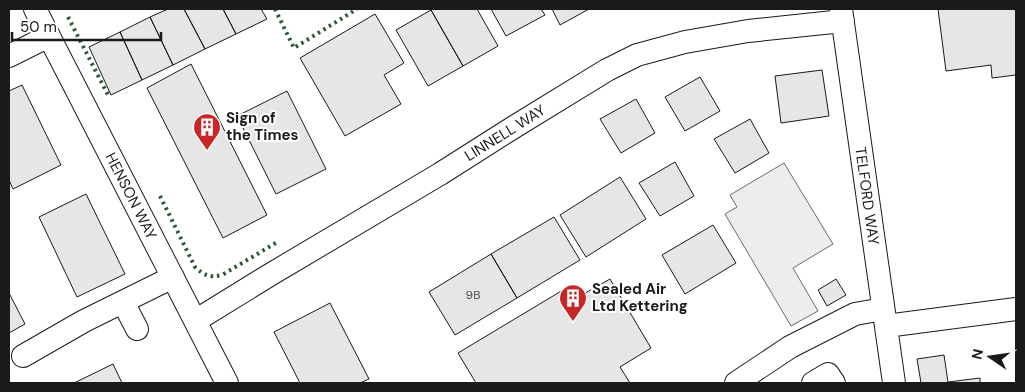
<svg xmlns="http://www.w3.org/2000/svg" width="1025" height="392" viewBox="0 0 1025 392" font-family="'DM Sans',sans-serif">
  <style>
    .built { fill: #ededed; stroke: #6a6a6a }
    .building { fill: #e6e6e6; stroke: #1a1a1a }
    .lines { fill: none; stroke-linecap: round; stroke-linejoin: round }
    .minor-casing { stroke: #1a1a1a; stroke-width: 24 }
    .minor { stroke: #fff; stroke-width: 22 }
    .hedge { stroke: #2b5a34; stroke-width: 4; stroke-dasharray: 2.5 4; stroke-linecap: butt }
    .labels { text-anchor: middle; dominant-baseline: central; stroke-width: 4; stroke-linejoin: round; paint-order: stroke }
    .number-label { font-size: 12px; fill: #4d4d4d }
    .poi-label { font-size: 15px; font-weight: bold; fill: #1a1a1a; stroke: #fff; text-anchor: start }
    .street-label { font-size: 15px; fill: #1a1a1a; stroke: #fff }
  </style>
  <rect width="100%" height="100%" fill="#fff"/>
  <!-- built -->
  <path class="built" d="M784,163l49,81 -40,24 25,43 -27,15 -66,-112 12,-7 -7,-12z"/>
  <!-- building -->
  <path class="building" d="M168,9h16l21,40 -32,16 -23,-48z
    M184,9h39l13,25 -31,15z
    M223,9h38l6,10 -31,15z
    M433,9h44l21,37 -35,20 -32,-56z
    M491,9h50l4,6 -39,21z
    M552,9h37l-29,16z
    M938,9h78v66l-24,3 -1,-13 -45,6z
    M431,10l32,56 -35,20 -32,-56z
    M375,14l29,49 -20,12 17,29 -56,32 -45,-78z
    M150,17l23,48 -31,15 -22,-48z
    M120,32l22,48 -31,15 -22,-48z
    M191,64l76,151 -44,23 -76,-150z
    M822,70l7,46 -48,7 -6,-47z
    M700,77l20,34 -35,20 -20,-34z
    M22,85l39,80 -48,24 -4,-9v-89z
    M287,91l39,78 -50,25 -39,-78z
    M636,99l19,34 -34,20 -21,-34z
    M750,119l19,34 -34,20 -21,-34z
    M675,162l19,34 -34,20 -21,-33z
    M620,177l26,42 -60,38 -26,-42z
    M86,194l39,80 -48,23 -38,-80z
    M554,217l26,43 -63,38 -26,-44z
    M713,225l23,38 -51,31 -23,-39z
    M491,254l26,44 -62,37 -26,-43z
    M610,279l41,69 -31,19 10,16h-154l-18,-30 115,-69 7,12z
    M836,279l10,16 -19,11 -9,-16z
    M9,293l16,31 -16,9z
    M330,303l39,76 -9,4h-60l-26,-51z
    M944,355l4,27 32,-4v5h-59l-4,-24z
    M113,364l9,19h-48z"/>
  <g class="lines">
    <!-- minor casing -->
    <g class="minor-casing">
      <path id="minor" d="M35,9l192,374
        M841,9l53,374
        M9,56l40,-20
        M123,302l14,27
        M195,321l78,-48 167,-99 74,-47 93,-57 30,-15 48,-13 63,-11 95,-10
        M886,326l130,-17
        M23,356l61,-35 89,-44
        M736,383l54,-36 65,-33 28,-5
        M813,383l15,-9 6,9"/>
    </g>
    <!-- minor -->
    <use href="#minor" class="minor"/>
    <!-- hedge -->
    <path class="hedge" d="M275,9l19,39 63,-39
      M68,17l40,78
      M160,196l35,71c9,8 14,11 27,8l57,-34"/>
  </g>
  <!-- icons -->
  <defs>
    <g id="building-pin" transform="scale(1.4375)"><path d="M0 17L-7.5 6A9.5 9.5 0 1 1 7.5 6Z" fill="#c62828" stroke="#fff"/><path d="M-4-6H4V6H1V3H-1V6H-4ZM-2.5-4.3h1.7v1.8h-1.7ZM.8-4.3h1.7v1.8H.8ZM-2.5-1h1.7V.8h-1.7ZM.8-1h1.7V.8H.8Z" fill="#fff"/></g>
  </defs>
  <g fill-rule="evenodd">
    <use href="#building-pin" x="207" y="127"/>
    <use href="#building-pin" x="573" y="298"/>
  </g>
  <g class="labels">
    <!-- number labels -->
    <g class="number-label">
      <text x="473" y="295">9B</text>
    </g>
    <!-- poi labels -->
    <g class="poi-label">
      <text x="226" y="118">Sign of<tspan x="226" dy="17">the Times</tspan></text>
      <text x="592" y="289">Sealed Air<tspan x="592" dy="17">Ltd Kettering</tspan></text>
    </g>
    <!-- street labels -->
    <g class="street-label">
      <text transform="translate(505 133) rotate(-32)">LINNELL WAY</text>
      <text transform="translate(131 196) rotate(63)">HENSON WAY</text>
      <text transform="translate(867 196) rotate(82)">TELFORD WAY</text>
    </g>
  </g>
  <!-- border -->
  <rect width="1025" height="392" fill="none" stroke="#1a1a1a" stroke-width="20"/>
  <!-- north arrow -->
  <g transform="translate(990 357) rotate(283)" stroke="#ffffff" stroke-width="4" paint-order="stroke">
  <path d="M0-4L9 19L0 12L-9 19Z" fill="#1a1a1a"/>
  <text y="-8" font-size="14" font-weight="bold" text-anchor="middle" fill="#1a1a1a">N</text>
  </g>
  <!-- scale -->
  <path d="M12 32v8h149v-8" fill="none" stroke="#1a1a1a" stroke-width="2.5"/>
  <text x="20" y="32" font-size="15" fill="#1a1a1a" stroke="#ffffff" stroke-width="4" paint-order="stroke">50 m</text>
</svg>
